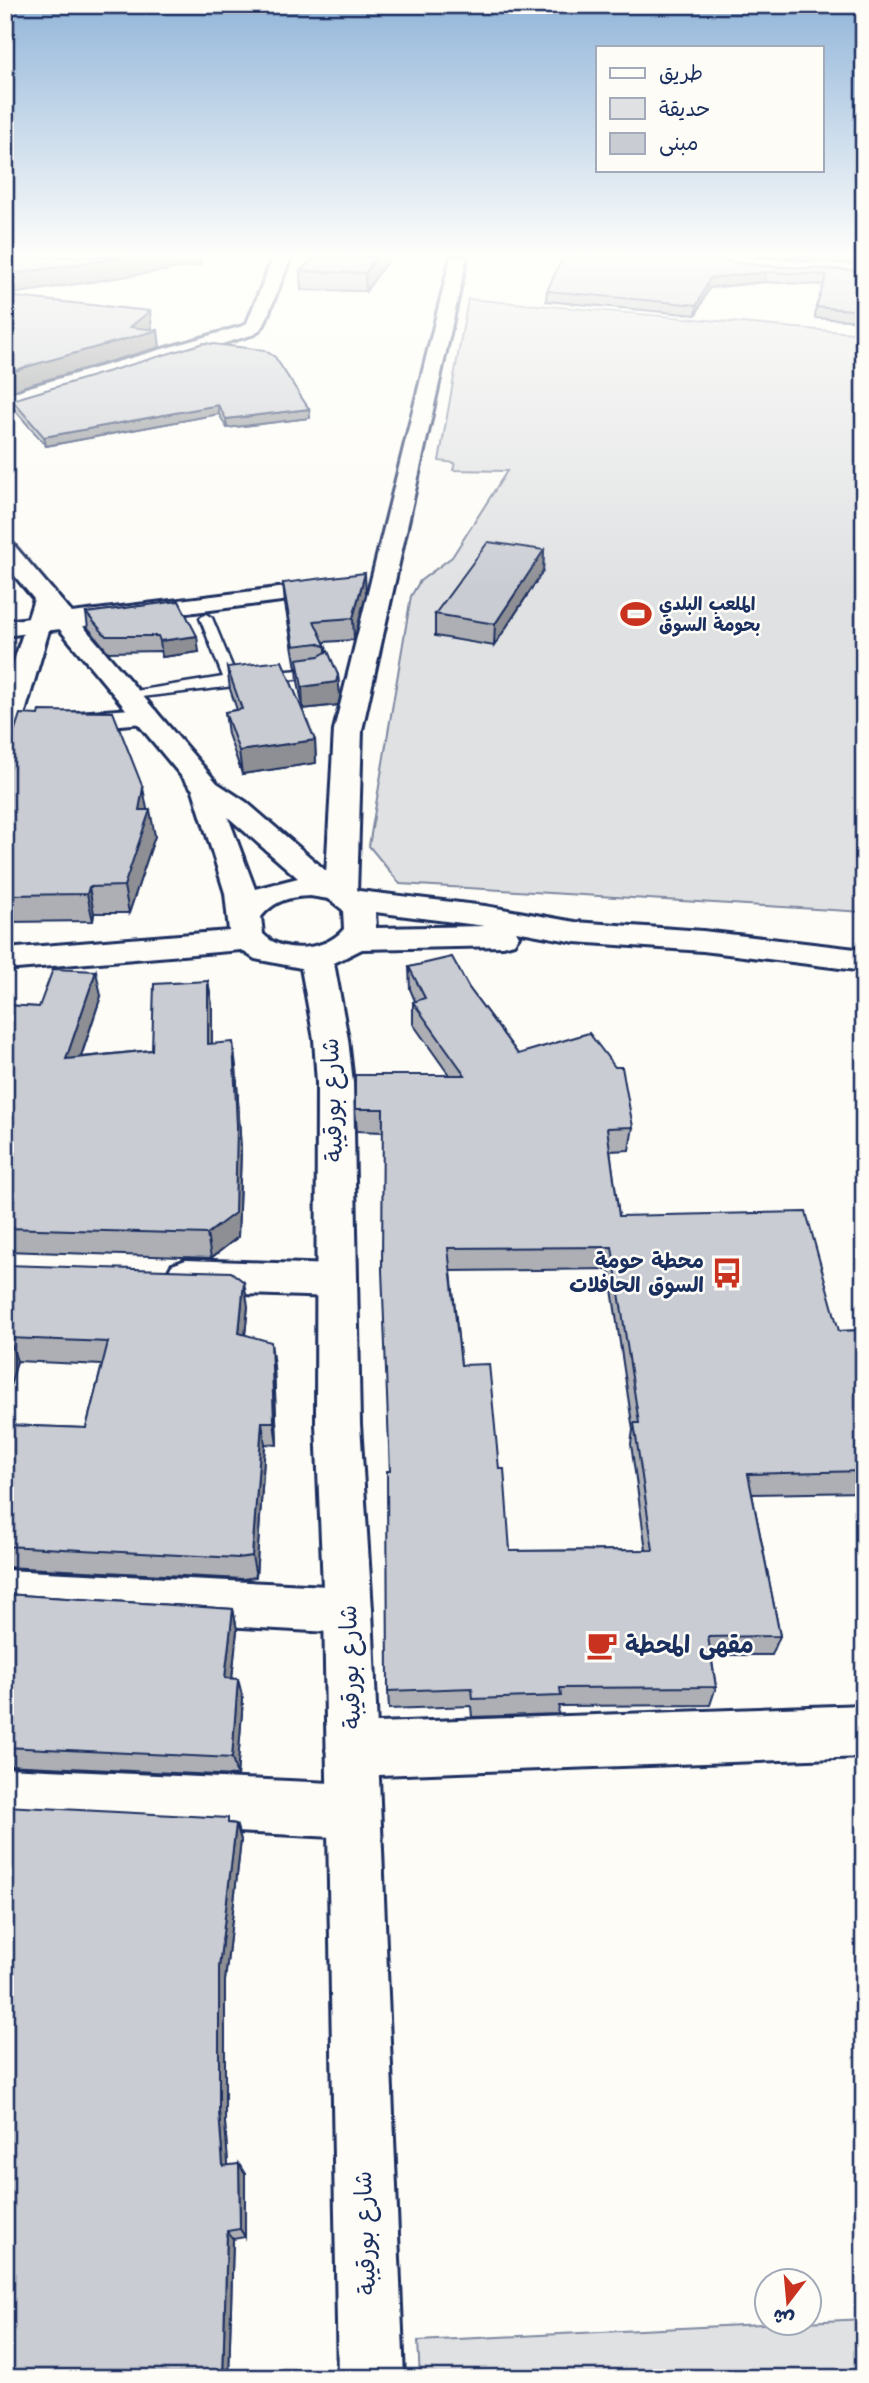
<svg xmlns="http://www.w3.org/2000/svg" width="869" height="2383" viewBox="0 0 869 2383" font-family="'Comic Neue','Playpen Sans Arabic',sans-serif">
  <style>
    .green { fill: #e0e1e3; stroke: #7e88a0; stroke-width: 2 }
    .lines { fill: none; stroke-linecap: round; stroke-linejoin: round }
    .lane-casing { stroke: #1b2f5e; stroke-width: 5 }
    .street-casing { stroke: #1b2f5e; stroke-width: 6 }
    .secondary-casing { stroke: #1b2f5e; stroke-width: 6 }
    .lane { fill: #fdfcf7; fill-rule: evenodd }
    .street { fill: #fdfcf7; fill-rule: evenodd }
    .secondary { fill: #fdfcf7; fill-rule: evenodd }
    .wall { fill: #adafb5; stroke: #1b2f5e; stroke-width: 2; fill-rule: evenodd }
    .shaded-wall { fill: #8d8f94; stroke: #1b2f5e; stroke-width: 2 }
    .building { fill: #c9ccd3; stroke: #1b2f5e; stroke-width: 2; fill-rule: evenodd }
    .labels { text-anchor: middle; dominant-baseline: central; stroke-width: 5; stroke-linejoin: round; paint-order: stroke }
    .far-poi-label { font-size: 18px; font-weight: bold; fill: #1b2f5e; stroke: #fdfcf7; text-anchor: start }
    .poi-label { font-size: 21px; font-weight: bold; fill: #1b2f5e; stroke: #fdfcf7; text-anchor: end }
    .near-street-label { font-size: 24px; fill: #1b2f5e; stroke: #fdfcf7 }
    .near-poi-label { font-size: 24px; font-weight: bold; fill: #1b2f5e; stroke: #fdfcf7; text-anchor: start }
  </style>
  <rect width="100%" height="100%" fill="#fdfcf7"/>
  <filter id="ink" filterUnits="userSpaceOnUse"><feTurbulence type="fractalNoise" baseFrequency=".0143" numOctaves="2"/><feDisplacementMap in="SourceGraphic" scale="14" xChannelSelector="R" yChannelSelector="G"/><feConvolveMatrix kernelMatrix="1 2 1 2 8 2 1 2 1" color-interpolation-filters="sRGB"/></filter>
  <g filter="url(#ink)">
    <!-- green -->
    <path class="green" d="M468,299l396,35v578l-464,-28 -31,-38 42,-250 9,-15 32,-24 55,-86 -54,-1 2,-7 -16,-2z
      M864,2319v59h-444l-2,-37z"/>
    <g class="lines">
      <!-- lane casing -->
      <g class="lane-casing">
        <path id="lane" d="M206,614l6,4 24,58 84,-8 7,4 -7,4 -196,23v-6l5,-1 94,-15 -23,-59z"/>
      </g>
      <!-- street casing -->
      <g class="street-casing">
        <path id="street" d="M273,257h18l-27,68 -9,9 -250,75v-13l21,-8 217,-62 4,-3z
          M451,257h16l-105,473 -5,163 -5,7 -11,2 -11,-2 -5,-7 9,-163z
          M336,581l9,2 3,5 -3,5 -340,43v-15z
          M145,708l10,2 4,6 -4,6 -92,8 -10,-2 -4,-6 4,-6 10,-2z
          M186,1260l148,5 14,5 6,11 -6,11 -14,5 -148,-5 -14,-5 -6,-11 6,-11z
          M5,1570l343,17 17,7 7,16 -7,16 -17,7 -343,-19z
          M864,1705v52l-512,19 -18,-8 -8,-18 8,-18 18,-8z
          M5,1768l348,16 19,8 8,19 -8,19 -19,8 -348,-18z"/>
      </g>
      <!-- secondary casing -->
      <g class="secondary-casing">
        <path id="secondary" d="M5,542l8,2 204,239 29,19 94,81 19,8 126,15 90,16 128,9 161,19v21l-161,-20 -128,-9 -59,-11 3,5 -5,7 -11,3 -141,3 -28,14 14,76 5,44 7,341 12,186 32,768h-66l-14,-768 -8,-186 1,-341 -3,-44 -13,-71 -46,-9 -14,-9 -236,20v-21l224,-18 -4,-38 -32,-103 -141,-170 -33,113 -4,6 -10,2v-52l29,-90 -29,-35zM228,817l70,61 -43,11zM310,896l19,3 14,11 1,19c-18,22 -61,26 -81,5l-2,-17c14,-17 28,-20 49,-21zM375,912l110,14h2l-111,2z"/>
      </g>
      <!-- lane -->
      <use href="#lane" class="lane"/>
      <!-- street -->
      <use href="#street" class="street"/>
      <!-- secondary -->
      <use href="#secondary" class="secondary"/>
    </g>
    <!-- wall -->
    <path class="wall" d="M390,257l-24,34 -65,-1 -1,-19z
      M757,257h107v8z
      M765,266l99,5v50l-49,-3 1,-11 8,-22 -60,-3 -55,6 -13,27 -150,-14 1,-10z
      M12,400l297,9 1,9 -83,10 -8,-14 -173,32 -32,-37z
      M544,550l-1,21 -49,75 -59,-10v-22z
      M283,583l83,11 -12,46 -30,2 2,5v5l12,23 2,22 -2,8 -35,4 -5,-28 -1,-13h-1l-11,-64z
      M179,601l20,51 -37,5 -2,-6 -52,1 -20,-24 -2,-15z
      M227,667l88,73 1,23 -74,11 -14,-40 -3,-22 12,-2 -7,-21z
      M5,760l142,50 8,26 -26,77h-35l-1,8 -86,1 -2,-6z
      M409,967l60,21 49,66 115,73 -4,23 -19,1 9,65 220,115 25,-1v162l-112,2 28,142 -8,19h-61l5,32 -6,18 -151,1 -1,8 -86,3 -1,-11 -82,3 -1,-18 2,-220 -7,-339 -26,-1 -2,-22 94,-34 -36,-51v-22l2,-1 -5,-12zM609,1269l24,161 -2,14 15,106 -136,1 -11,-82 -38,-104 -10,-94z
      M208,981l4,24v39l24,22 5,85 -3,86 -27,21 -206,-7v-246l34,2 62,-11 -20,61 71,-7z
      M5,1265l243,41 -3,28 29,32 3,79 -12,-1 -9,133 -13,2 -238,-12v-142l81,3 16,-63 -85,-4 -12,43z
      M5,1594l228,15 4,21 -5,49 11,20 -6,77 -232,-11z
      M230,1823l6,1 5,16 -16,141v142l3,43 17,8v63l-12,2 -4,139h-224z"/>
    <!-- shaded-wall -->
    <path class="shaded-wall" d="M125,257h75l1,8 -196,30v-20z
      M376,257h14l-24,34 -1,-18z
      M766,272l-2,10 -55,6 -13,27 1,-10 13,-27z
      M150,311l2,17 -6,5 12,-3 2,17 -135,39 -20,9v-20l125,-48z
      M218,405l1,9 -173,32 -2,-9z
      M309,409l1,9 -83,10 -1,-9z
      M544,550l-1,21 -49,75 1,-22z
      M365,573l1,21 -12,46 -1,-22z
      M197,636l2,16 -37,5 -2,-16z
      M338,675l2,22 -2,8 -35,4 -1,-22z
      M315,740l1,23 -74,11 -3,-23z
      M143,788l5,26 2,-4 5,26 -26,77 -5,-27z
      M89,887l5,26 -1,8 -6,-27z
      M96,971l5,25 -29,87 -6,-24z
      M208,981l4,24v64l-4,-25z
      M233,1042l3,24 5,85 -3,86 -27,21 -4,-24z
      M244,1282l4,24 -5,50 -4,-23z
      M9,1338l8,23 -12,43v-54z
      M271,1342l3,24 3,79 -3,-23z
      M262,1422l3,22 -9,133 -4,-21z
      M233,1609l4,21 -7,68 -5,-20z
      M238,1679l5,20 -6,77 -5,-18z
      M236,1824l5,16 -16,141v142l4,53 -6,-10 -4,-54v-145z
      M239,2164l6,10v63l-5,-8z
      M227,2231l6,8 -4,139h-6z"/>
    <!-- building -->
    <path class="building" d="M5,257h120l-120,18z
      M316,257h60l-11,16 -65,-2z
      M563,257h133l69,9 99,5v40l-48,-4 11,-32 -61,-3 -56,6 -13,27 -150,-14z
      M5,296l145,15 -20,16 28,3 -136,38 -17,7z
      M204,343l60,7 11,7 34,52 -83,10 -8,-14 -174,32 -32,-37z
      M488,542l56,8 -49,74 -60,-10z
      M365,573l-12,45 -39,3 12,26 -8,-4 -24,3 -11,-63z
      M179,601l18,35 -37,5 -2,-5h-52l-20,-23z
      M328,651l10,24 -2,7 -34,5 -5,-28 22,-3z
      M282,661l33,79 -76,11 -14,-39 17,-3 -15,-42z
      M39,711l74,1 30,76 -4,22h11l-26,76 -35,1 -2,7 -82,1v-135l15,-46 18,1z
      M452,957l17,31 49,66 71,-21 26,34h7l11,60 -26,1 12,88 187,-4 33,119 25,-1v141l-116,3 32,162 -72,1 8,50 -156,1 1,8 -88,3 -1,-11 -84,3 -1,-220h3l-8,-201 1,-161h-28v-34h110l-52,-73 12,-4 -16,-31zM612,1247l27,176h-5l19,127 -143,1 -6,-82h-5l-10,-105 -28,1 -13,-117z
      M53,969l43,2 -30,88 86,-9 2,-66 54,-3v63l25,-2 4,84 -2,87 -28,21 -202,-6v-223l34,2z
      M5,1265l226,7 13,10 -5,51 32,9 3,80h-12l-10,134 -14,2 -233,-12v-121l81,3 22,-86 -99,-4 -4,12z
      M5,1594l228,15 -8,69 13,1 -6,79 -227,-11z
      M5,1806l223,12v5l8,1 -17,143v145l4,54 16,-2 1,65 -13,2 -4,147h-218z"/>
  </g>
  <!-- sky -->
  <linearGradient id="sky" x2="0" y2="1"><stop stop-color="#93b6da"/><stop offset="0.43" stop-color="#fefefb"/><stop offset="1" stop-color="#fefefb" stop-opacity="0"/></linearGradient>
  <rect width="869" height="591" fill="url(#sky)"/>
  <!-- icons -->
  <defs>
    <g id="stadium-bare" transform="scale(2.415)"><path d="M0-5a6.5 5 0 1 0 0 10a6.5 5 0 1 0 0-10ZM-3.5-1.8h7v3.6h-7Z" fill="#c8321e" stroke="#fdfcf7" stroke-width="2.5" paint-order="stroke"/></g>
    <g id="bus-bare" transform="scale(2.415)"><path d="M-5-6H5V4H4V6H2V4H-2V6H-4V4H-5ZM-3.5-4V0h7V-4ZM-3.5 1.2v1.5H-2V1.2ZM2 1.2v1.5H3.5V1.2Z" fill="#c8321e" stroke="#fdfcf7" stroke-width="2.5" paint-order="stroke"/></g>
    <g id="cafe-bare" transform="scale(2.415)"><path d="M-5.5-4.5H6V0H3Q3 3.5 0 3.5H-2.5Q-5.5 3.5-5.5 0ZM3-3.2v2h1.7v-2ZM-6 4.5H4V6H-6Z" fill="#c8321e" stroke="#fdfcf7" stroke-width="2.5" paint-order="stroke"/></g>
  </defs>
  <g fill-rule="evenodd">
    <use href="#stadium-bare" x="636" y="614"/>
    <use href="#bus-bare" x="727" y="1273"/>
    <use href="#cafe-bare" x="602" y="1645"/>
  </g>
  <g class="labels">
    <!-- far-poi labels -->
    <g class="far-poi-label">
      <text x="659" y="604">الملعب البلدي<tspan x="659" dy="21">بحومة السوق</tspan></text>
    </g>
    <!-- poi labels -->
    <g class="poi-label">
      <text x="704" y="1261">محطة حومة<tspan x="704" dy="24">السوق الحافلات</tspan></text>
    </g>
    <!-- near-street labels -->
    <g class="near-street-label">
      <text transform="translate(332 1100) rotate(-92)">شارع بورقيبة</text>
      <text transform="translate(350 1667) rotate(-92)">شارع بورقيبة</text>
      <text transform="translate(365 2233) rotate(-92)">شارع بورقيبة</text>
    </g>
    <!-- near-poi labels -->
    <g class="near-poi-label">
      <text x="625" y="1645">مقهى المحطة</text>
    </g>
  </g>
  <!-- margin -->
  <rect width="869" height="2383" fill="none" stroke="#fdfcf7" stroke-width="28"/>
  <rect x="14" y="14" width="841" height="2355" fill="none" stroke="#1b2f5e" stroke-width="2.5" filter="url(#ink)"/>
  <!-- legend -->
  <rect x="596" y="46" width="228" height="126" fill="#fdfcf7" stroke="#a3aaba" stroke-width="2"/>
  <rect x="610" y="68" width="35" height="10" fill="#fdfcf7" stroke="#a3aaba" stroke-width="2"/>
  <text x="659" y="80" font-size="21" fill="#1b2f5e">طريق</text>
  <rect x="610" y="98" width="35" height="21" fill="#e0e1e3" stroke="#a3aaba" stroke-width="2"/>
  <text x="659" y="116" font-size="21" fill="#1b2f5e">حديقة</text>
  <rect x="610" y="133" width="35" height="21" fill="#c9ccd3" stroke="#a3aaba" stroke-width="2"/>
  <text x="659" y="150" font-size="21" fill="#1b2f5e">مبنى</text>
  <!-- north arrow -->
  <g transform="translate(788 2302) rotate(196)"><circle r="33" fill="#fdfcf7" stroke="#a3aaba" stroke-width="2"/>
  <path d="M0-5L12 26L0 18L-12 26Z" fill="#c8321e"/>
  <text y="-10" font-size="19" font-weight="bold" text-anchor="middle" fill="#1b2f5e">ش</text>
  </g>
</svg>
